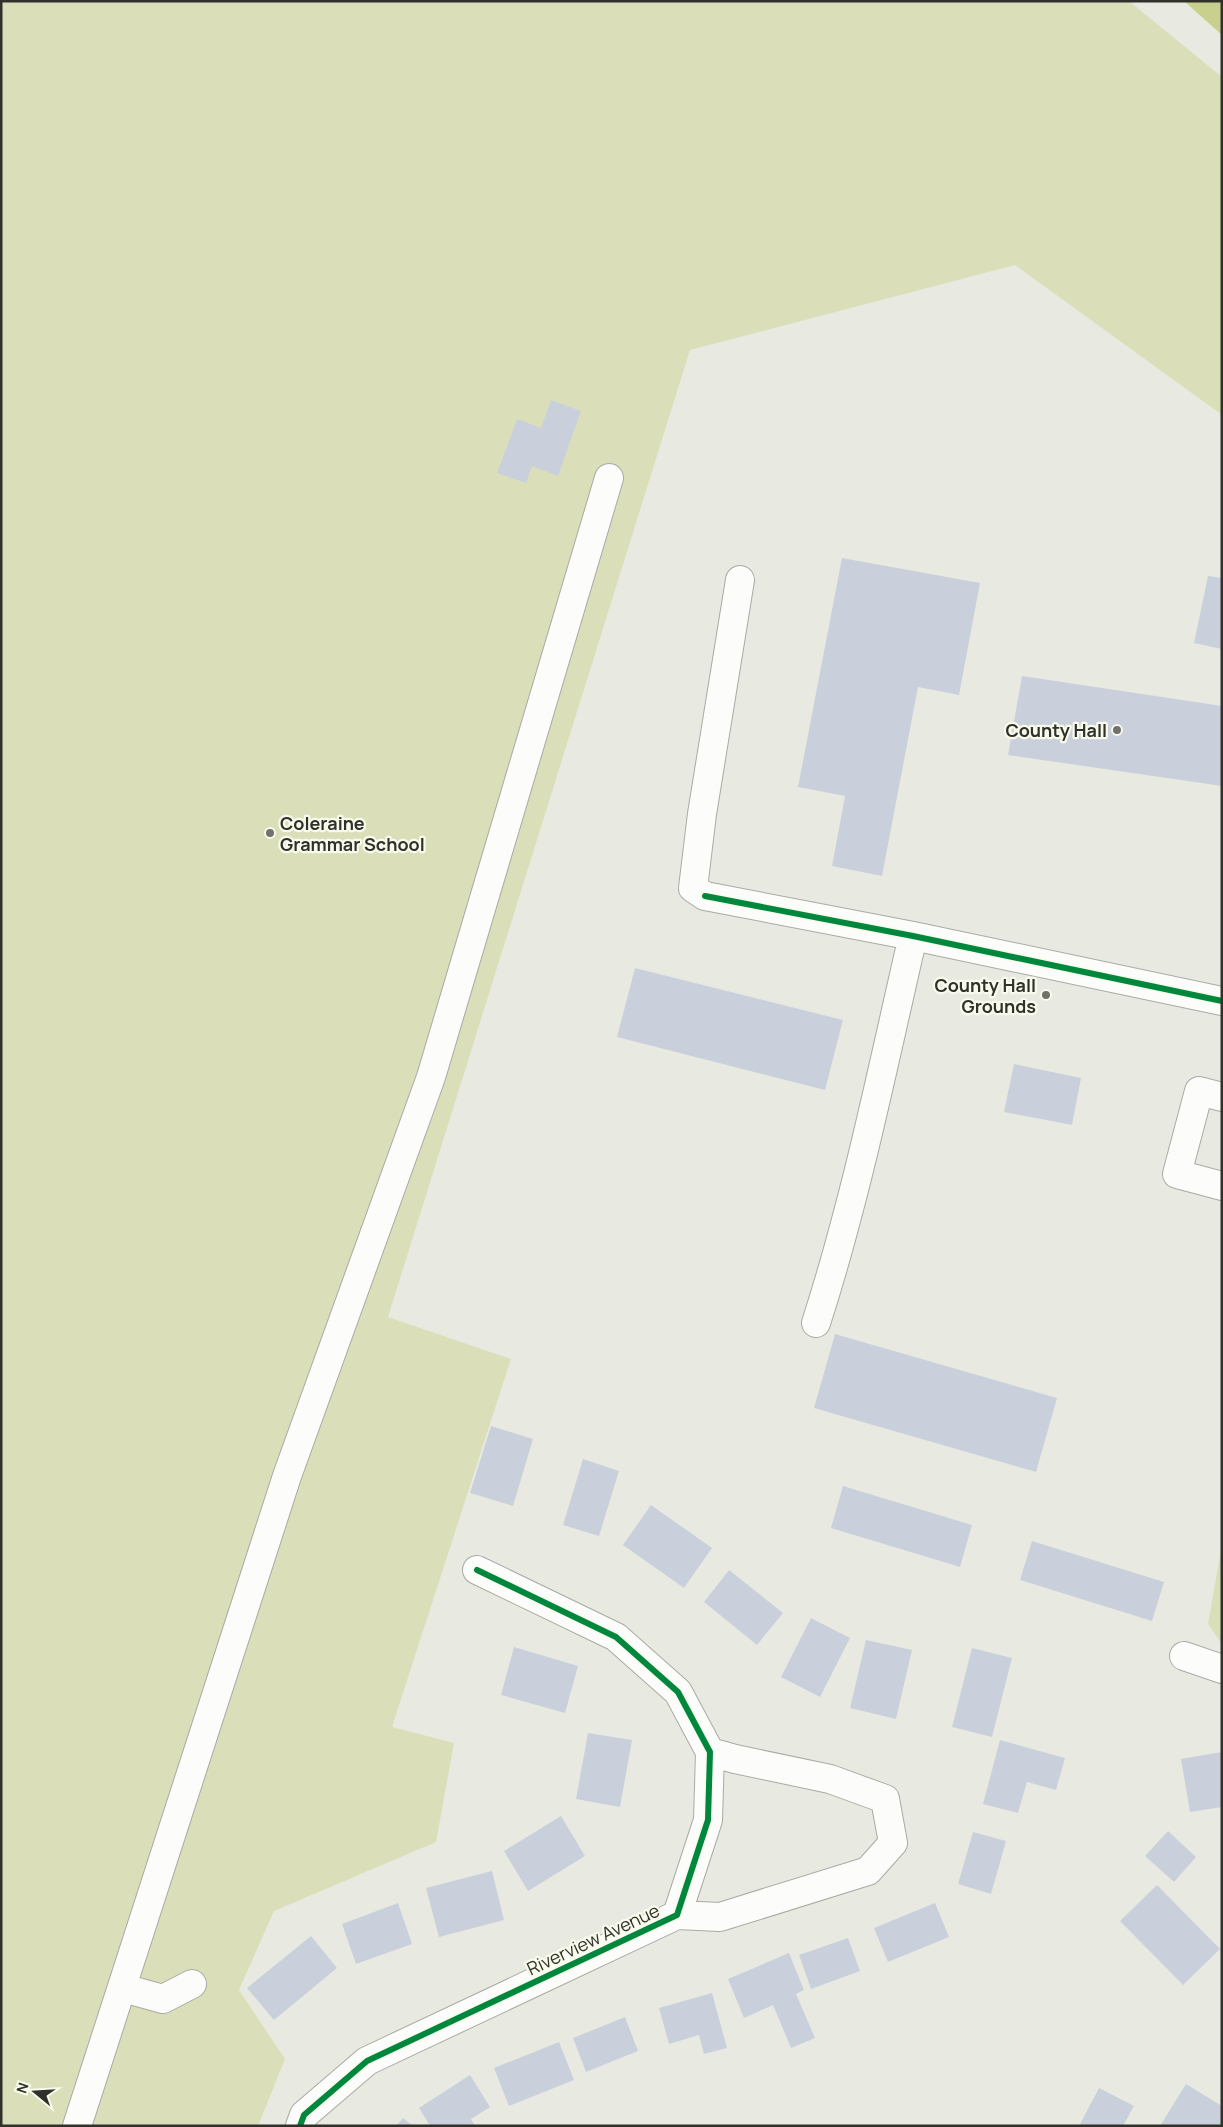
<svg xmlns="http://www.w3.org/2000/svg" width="1223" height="2127" viewBox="0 0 1223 2127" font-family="Manrope,sans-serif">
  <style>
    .green { fill: #dadfba }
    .water { fill: #c9cf8d }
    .building { fill: #c9d0db }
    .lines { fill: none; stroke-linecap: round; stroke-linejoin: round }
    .minor-casing { stroke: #a9aaa4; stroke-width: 30 }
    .minor { stroke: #fcfcfb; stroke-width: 28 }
    .cycleway-casing { stroke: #f8faeb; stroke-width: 9 }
    .cycleway { stroke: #00873e; stroke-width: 6 }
    .poi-dot { fill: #70726b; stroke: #f8faeb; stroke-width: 2 }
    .labels { text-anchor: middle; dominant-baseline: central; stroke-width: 4.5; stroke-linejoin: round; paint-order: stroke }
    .poi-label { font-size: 18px; font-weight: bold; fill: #30312b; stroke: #f8faeb; text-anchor: end }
    .street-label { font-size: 18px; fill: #30312b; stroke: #f8faeb }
  </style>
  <rect width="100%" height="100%" fill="#e8eae2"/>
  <!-- green -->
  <path class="green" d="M1,1h1128l93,76v338l-207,-150 -325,85 -302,967 123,42 -119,368 62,16 -18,99 -162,69 -35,79 46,69 -27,67h-257z
    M1222,1544v100l-14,-20z"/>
  <!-- water -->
  <path class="water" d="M1184,1h38v34z"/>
  <!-- building -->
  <path class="building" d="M551,400l30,11 -23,65 -26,-10 -6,17 -29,-10 20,-54 24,9z
    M842,558l138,25 -21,112 -41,-8 -36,189 -50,-10 13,-70 -47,-9z
    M1208,576l14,2v71l-28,-6z
    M1022,676l200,30v80l-214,-31z
    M635,968l208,52 -18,70 -208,-53z
    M1014,1064l67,14 -9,47 -68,-13z
    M835,1334l222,64 -21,74 -222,-64z
    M491,1426l42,13 -20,67 -43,-13z
    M583,1459l36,12 -20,65 -36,-11z
    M843,1486l129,39 -12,42 -129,-39z
    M651,1505l61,43 -28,40 -61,-43z
    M1032,1541l132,41 -12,39 -132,-41z
    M729,1570l54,43 -26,32 -53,-43z
    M811,1618l39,20 -30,59 -39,-20z
    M866,1640l46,10 -16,69 -46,-11z
    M514,1647l64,19 -13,47 -64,-18z
    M972,1648l40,10 -20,79 -40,-10z
    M588,1733l44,7 -12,67 -44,-8z
    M1000,1740l65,18 -9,32 -29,-8 -9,31 -35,-9z
    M1222,1752v55l-32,5 -9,-53z
    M561,1816l24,40 -57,35 -24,-40z
    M1168,1831l28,26 -22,25 -29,-26z
    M973,1832l33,9 -15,53 -33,-10z
    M492,1871l12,49 -65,17 -13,-49z
    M1157,1885l63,64 -37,36 -63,-64z
    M398,1903l14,41 -56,20 -14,-40z
    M935,1903l14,34 -61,25 -14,-34z
    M311,1936l26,32 -63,52 -27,-32z
    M848,1938l12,33 -49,18 -12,-34z
    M789,1953l15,37 -8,4 19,44 -24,10 -18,-43 -29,13 -16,-39z
    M712,1993l15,55 -23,6 -5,-19 -30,9 -10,-36z
    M625,2017l13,34 -52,21 -13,-34z
    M559,2042l15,38 -65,26 -15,-38z
    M470,2075l20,32 -19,12 4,7h-45l-11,-18z
    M1186,2084l36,22v20h-62z
    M1099,2088l35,18 -11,20h-44z
    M403,2118l10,8h-17z"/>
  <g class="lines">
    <!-- minor casing -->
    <g class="minor-casing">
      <path id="minor" d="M740,580l-38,234 -9,74 12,8 208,40 309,65
        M1222,1097l-23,-6 -22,83 45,12
        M816,1323c41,-127 67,-258 97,-387
        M1184,1656l38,13
        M677,1915l43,2 148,-46 25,-28 -8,-44 -55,-20 -95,-20 -25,-7
        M123,1988l40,11 29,-15
        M77,2126l210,-650 144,-399 178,-599
        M300,2126l4,-11 63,-54 310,-146 31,-95 2,-68 -32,-60 -62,-55 -139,-67"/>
    </g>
    <!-- minor -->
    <use href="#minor" class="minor"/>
    <!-- cycleway casing -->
    <g class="cycleway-casing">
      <path id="cycleway" d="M705,896l208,40 309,65
        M300,2126l4,-11 63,-54 310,-146 31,-95 2,-68 -32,-60 -62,-55 -139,-67"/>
    </g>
    <!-- cycleway -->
    <use href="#cycleway" class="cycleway"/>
  </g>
  <!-- markers -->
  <g class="poi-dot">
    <circle cx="1117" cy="730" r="5"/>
    <circle cx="270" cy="833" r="5"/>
    <circle cx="1046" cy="995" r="5"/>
  </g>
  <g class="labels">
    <!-- poi labels -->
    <g class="poi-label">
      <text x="1107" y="730">County Hall</text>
      <text x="280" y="823" text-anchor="start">Coleraine<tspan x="280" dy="21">Grammar School</tspan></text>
      <text x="1036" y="985">County Hall<tspan x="1036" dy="21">Grounds</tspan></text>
    </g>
    <!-- street labels -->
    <g class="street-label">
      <text transform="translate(593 1939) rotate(-25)">Riverview Avenue</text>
    </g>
  </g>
  <!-- border -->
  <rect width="1223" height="2127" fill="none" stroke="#30312b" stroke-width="5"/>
  <!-- north arrow -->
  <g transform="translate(35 2092) rotate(288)" stroke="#f8faeb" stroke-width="4" paint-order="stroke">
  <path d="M0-4L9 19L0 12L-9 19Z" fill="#30312b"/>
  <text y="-8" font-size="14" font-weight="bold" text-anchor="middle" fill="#30312b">N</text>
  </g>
</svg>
